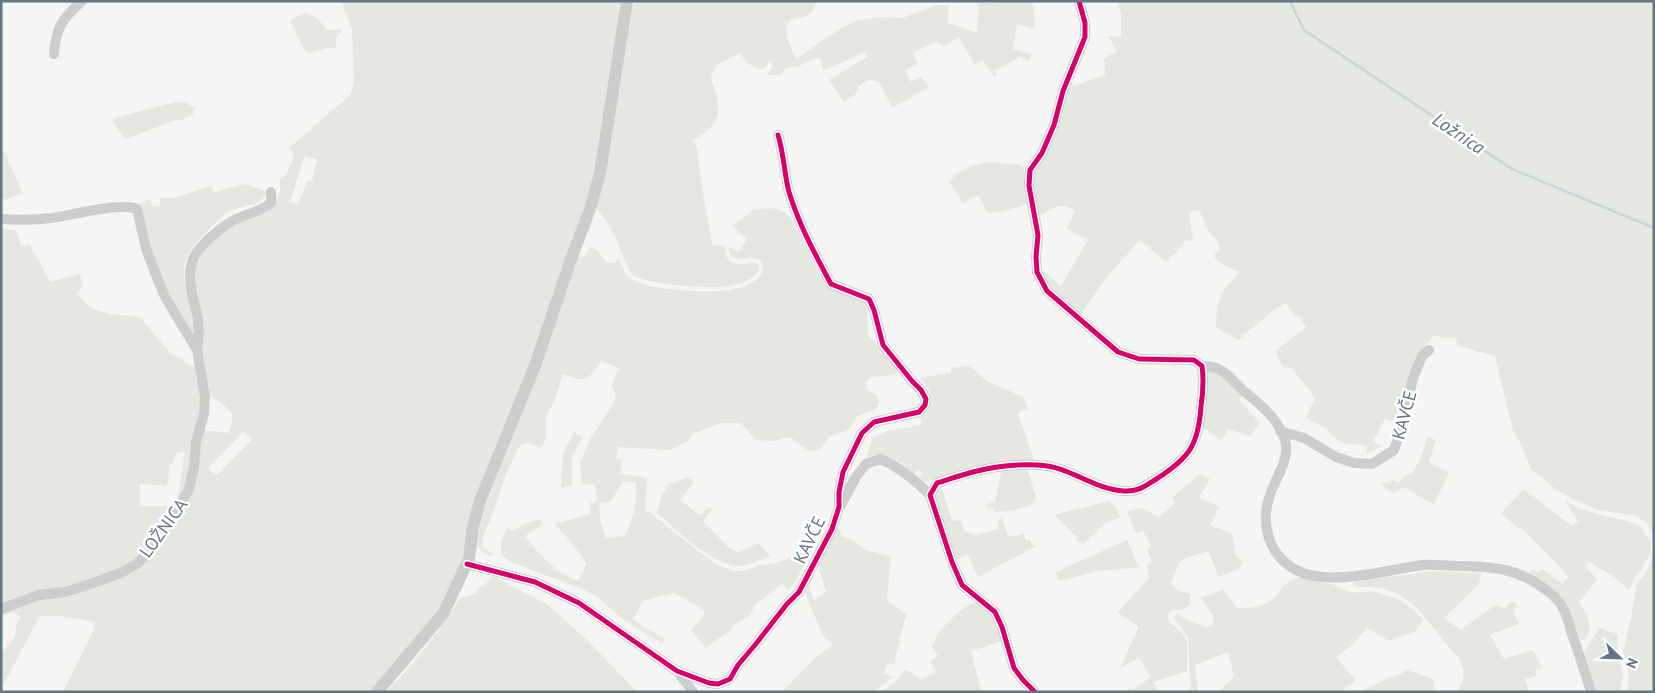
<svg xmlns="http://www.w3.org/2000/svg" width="1655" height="693" viewBox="0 0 1655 693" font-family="'PT Sans',sans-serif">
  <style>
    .green { fill: #e4e8e1; fill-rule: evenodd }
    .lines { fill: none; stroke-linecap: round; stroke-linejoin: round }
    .stream { stroke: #ccd3d6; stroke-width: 2.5 }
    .minor { stroke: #cccece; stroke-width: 10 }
    .tertiary { stroke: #cccece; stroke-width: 12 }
    .cycleway-casing { stroke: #fff; stroke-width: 8 }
    .cycleway { stroke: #d6006c; stroke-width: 5 }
    .labels { text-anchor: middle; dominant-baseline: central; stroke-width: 5; stroke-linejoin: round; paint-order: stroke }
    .street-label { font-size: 18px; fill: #647583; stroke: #fff }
    .water-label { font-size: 19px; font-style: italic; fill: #607780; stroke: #fff }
  </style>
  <rect width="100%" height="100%" fill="#f5f5f3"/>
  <!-- green -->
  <path class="green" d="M341,1h281l-4,6 2,16 -17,109 -15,64 -124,364 -25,52 -69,80h-307l32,-65 -2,-5c-18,-4 -34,-7 -53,-6l-39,73v-35l14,-17 1,-12 5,-9 -8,-4 -12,4v-4l9,-4 111,-32 58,-63 23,-83 27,3 4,-18 -8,-9 -13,-9 -4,-6 -6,-29 -9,-83v-12l15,-23 35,-25 23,-6 7,-6 7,-15v-14l6,-3 8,-18 -2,-1 2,-4 -5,-2v-2l61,-53 4,-12 -2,-54zM304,156l13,3 -5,22 -4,-1 -10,24 -8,-2zM243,432l9,7 -35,36 -7,-5 -1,-3z
    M639,1h178c-2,5 -4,11 -8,14 -5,3 -11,2 -16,4 -15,7 -1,30 3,40l45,-31 15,-7 26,-4 21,1 32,-13h14l-1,18 29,10 2,-30 52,-2 3,9 1,19 -18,-5 -4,25 18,5 -2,7 -10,-4 -24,14 2,4 -3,2 -11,-17 -8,5 -16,-28 -16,10 -6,-6 -24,12 5,11 -13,6 6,12 10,-5 8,10c-12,6 -24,16 -37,20l-13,-25 -11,-2 -10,6 -2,8 -12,8 -15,-22 38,-23 -2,-5 -42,19 -3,-13c-9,0 -13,5 -21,8 -4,1 -10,1 -14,2l-2,5 -3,2h-14l7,-8 -3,-6 -5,7 -6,1 -12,-6 -7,-10 -24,12 -5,13c10,31 14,44 -18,62l4,7 4,34 11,64 13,1c-1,20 14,20 29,16l5,3v5c-5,10 -19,14 -30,16 -21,3 -79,-1 -97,-11 -12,-22 -18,-49 -37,-68l35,-202z
    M1117,1h537v535l-7,-13 -11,-7 -37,-6 -16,-6 -26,-14 -26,-21 -9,-23 -9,-15 -18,-75 -37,-10 -3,-9 -11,1 -8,-3c-18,9 -35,67 -41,87l-10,-3 -12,22 9,5 -16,8 1,-8 -24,-3 -11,-7 -6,-8 -20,-10 9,-20 -24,-31 -5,2 -6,-6 -4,-12 30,-24 -7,-11 -4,1 -9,-14 -12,7 -36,30 -20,-11 -2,-2c0,-11 1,-27 7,-36 5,-7 11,-13 17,-19 -9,-3 -19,-8 -25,-14v-5l5,-3 -2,-8 -10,-11 -9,-21 -10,2 4,28 -5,1 -1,-2 -5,7 -16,16 -26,-22 -34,38 -25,36 -33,-26 -9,-18 7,3 15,13 27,-46 -21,-11 8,-18c-16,-11 -24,-2 -38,7l-6,-36 36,-100 8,4 30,-11 -1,-16 13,-8 -9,-15 13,1v-24z
    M305,13l13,6 9,11h11l2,-2 2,1 -6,10v8l-12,2 -16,4 -4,-4 -14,-29z
    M176,102l11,1 8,5 -2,6 -9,5 -10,2 -49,18 -12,-18 4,-4z
    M1,145l22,48 -19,7 -3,-4z
    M991,162l29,3 4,2 1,22 4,15 -31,8 -11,1 -8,-18 -16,8 -14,-22c15,-13 21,-17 42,-19z
    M245,184l18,6 3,3c-4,14 -25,12 -36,18 -13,8 -42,37 -45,52 -4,18 5,38 9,56 2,8 2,16 3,23l-38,-64 -20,-68 1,-6 5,-3 6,-2 1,8 8,-1v-8h13l38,-12 3,6z
    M771,208l11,3 8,5 29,59 10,10 36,15 2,8 1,27 30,32 -3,7 -26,4 -4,8 2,4 11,6 1,7 -3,6 -19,7 -8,14 -19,6 -11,14 -10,1 -17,-13h-9l-9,3 -18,-1 -15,-17h-20l-29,11 -4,7 -18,9 -52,-3 -2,11 6,2 -2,14 27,4 -2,33 4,1 57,45 12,8 15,6h10l17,-6 21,-3 11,-6 20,-6c-9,13 -13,29 -24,41l-6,-8 -26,21 -6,11 -17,10 -1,4 -26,19 -15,-18 13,-15v-5l-30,-17 -30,7 -11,19 14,10 18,9 -1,4 -3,1 -36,-22 -28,-24 -13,-7 -75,-29 -8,-7v-13l6,-13 4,3 18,-9 12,-3 2,6 -5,2 -13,9c14,18 31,38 53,45l9,-18 -22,-28 -11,-11 36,-10v-11l7,-2 -2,-17 -13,1 -2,-22 4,-9 6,-14 24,-38 2,-6 -4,-11 7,-17 -18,-7c-13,21 -16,21 -38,13l-8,25 -9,18v21l-5,10 -14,-5 -7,2 -14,29 -8,25 -15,38 -1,9 11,8 -1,2c-21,-7 -14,-18 -12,-37l61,-155 35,-106 9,-2 5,-9 7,3 10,13h7l5,-5c2,7 5,15 11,20 16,13 80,15 101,12 10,-2 25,-7 30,-16 2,-4 3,-10 -1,-13 -6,-6 -20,1 -29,-5l-2,-6 1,-3 8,5 9,-13 -15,-13 21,-16zM623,481l13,1c1,23 -2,33 -11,54l-19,2 -5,-14 -2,-21 12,-2z
    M1,228l15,2 5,16 9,-1 20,37 30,-8 3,13 -6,6c12,16 25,21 45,22 7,1 13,0 19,3l23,28 7,7 26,16 3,6v36l-10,62 -8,24 -39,57 -17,13 -30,11 -95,27zM185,452l-8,49 -8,5h-29v-22l27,2 3,-21 3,-2 4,-10z
    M969,366l19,16 36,15 4,12 -7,2 -3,3 17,48c-37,4 -75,6 -109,20l-9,-3 6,-5 -5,-4 -4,4 -9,-6 1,-3 -17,-8 -17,-2 -6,4 7,-22 15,-6 33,-6v-11l9,-6c1,-13 0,-22 -10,-30l31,-5v-5z
    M1215,370l28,25 -4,5 21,23 -10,13 -22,-7 -7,11 -13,-10 -9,-4 7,-55z
    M574,432l9,5 -11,20v29l-11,1 2,-33z
    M1427,437l9,3 -7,22 20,11 -15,31 -9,-4 -20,-13 -12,6 -12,-9 12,-4 5,3 8,-9h6l10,-19z
    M1002,469h25l9,27 -2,7c-10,6 -28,9 -39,9l-2,-4 -6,1v-5l8,-2z
    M1200,473l10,6 -11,18 20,10 -9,18 22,9 4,22 7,6 -4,7 -21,8 -9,-26 -24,7 -6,5 -8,21 8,7 11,3v11l-7,5 -10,-1 -6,7c1,9 11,11 16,18 7,10 4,25 4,37l-34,11 5,10h-32l2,-3 5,1 18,-13 -12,-19 -19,10 19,-42 -22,-13 32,-35 -2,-13 5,-3 -5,-12 4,-4 -8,-15 -7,2 -9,-22 15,-3 17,9 16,-14 -3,-5z
    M687,477l7,5 -14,18 20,15 9,-8 3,2 -9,12 24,25 11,7 20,-10 12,13c-10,4 -23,11 -33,10 -24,-1 -62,-37 -80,-53l4,-15 8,-15h6l3,-3z
    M940,483l12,38 9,-1 4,12 11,3 22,-6v-8l4,-3 6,19 16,-4 1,6 6,2v3l5,2 -58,31 -10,-23 -14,7 -21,-61z
    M1524,489l48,37 6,-5 -13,-21 15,9 53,14 9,5 9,15v9l-7,13 -10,14 -5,11 -12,-11 -28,-18 -4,5 12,13 -18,23c9,12 14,23 7,37l-4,1 -3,-1 -10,-24 -40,-41 3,-5 6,4 4,-4 21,15 5,-7 -7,-9 -40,-40 -2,1 -18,-16z
    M1109,501l9,9 2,7 -15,6 -21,21 -8,-4 1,-3 -23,-22z
    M838,527l4,10 7,1 17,12 25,6 -4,44 19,15 -12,49 -7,-1 -3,10 9,4 -19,15h-92l36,-37 15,-10 -11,-11 -18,-44zM818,566l8,25 -12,9 -5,-14z
    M1127,540l12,27 -40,4 -40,10 -3,-9z
    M1654,557v135h-27l2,-18 -6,-21 8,-36 6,-34 7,-8z
    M1431,571l51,2 -3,9v2l-35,34 17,12 34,-25 11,3 4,-7 8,3 -5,7 6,13 -29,11 14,24 29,-9 9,18 -7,2 1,6 -11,3 4,13h-72c9,-12 8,-23 1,-35 -20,-20 -35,-49 -60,-63 -7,-4 -18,-6 -26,-7 -7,0 -14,1 -19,-2l1,-3z
    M492,576l55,28 41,37 49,51h-251c29,-30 52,-58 73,-93l16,-5 3,-7c7,0 10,-5 14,-11z
    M1303,577l32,8 12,6 13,2 11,-2 27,8 16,11 9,10 -7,11 -28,10 -5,-4 -16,-9 -16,18 -15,11 14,17 5,4v3l-14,11h-122l15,-16 -6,-24 -33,13 3,27h-7l-3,-55 -14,-19 3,-5 14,9 16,5 5,-2 2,-8 -13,-19 22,-9 15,20c9,-1 24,-2 31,-7 15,-11 12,-22 34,-25z
    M978,602l14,11 10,28 -31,10 10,41h-100l15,-11 9,-11 8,3 8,7 15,-9 -6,-10 8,-5 -6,-9 4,-8v-3c10,-12 26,-31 42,-34z
    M1599,628l19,6 -1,18 6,22 -3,18h-28l-10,-36z
    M1407,670c9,4 19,5 27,10l-1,3 2,5 -6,4h-13l-1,-2 -2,2h-52l29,-15 10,-3z"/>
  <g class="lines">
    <!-- stream -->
    <path class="stream" d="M1290,1l14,29 208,139 142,59"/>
    <!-- minor -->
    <path class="minor" d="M54,54c2,-27 8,-35 28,-53
      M1,219c17,1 34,1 51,-1 20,-3 69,-16 85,-9l9,40 8,21 11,27 32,53 8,47 -1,17 -8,28 -2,25 -5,22 -21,36 -16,24 -15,15 -16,9 -34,12 -22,7 -26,3 -38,14
      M197,350c2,-10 2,-20 1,-31 -4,-20 -14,-44 -3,-64 7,-12 20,-22 31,-30 14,-11 32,-11 45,-22v-11
      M1202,366c23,0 27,12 43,26 17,14 37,30 41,53 2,17 -11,34 -16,50 -10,28 -2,60 26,75 23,12 57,7 82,3 15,-3 30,-6 45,-8 11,-1 22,1 34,1 33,0 62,2 89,24 5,3 10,8 14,13 6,8 9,21 12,31 7,19 13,39 19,58
      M1280,431l24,7 32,19 18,6 18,1 22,-14 9,-28 10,-44 9,-22 7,-6
      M840,506l16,-29 10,-13 14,-5c20,8 35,21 50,36
      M467,564l68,18 44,21 98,68 32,12 9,1 12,-5 8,-14 17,-20 32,-41 12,-12 33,-63 7,-22v-15l4,-20 19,-39 12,-11 45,-10 6,-7 1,-6 -5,-9 -9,-9 -29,-36 -9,-35 -5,-11 -38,-15c-16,-30 -32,-59 -42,-92 -5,-19 -5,-38 -11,-57
      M677,671l16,21
      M1035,692l-12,-12 -9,-12 -12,-41 -7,-15 -33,-27 -10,-23 -22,-67 7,-12c13,-4 27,-9 40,-12 19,-5 41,-7 61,-6 32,1 54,24 86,26 15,1 22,-6 34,-13 32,-21 40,-33 43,-71 2,-14 3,-27 1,-41l-8,-6 -55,-1 -21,-7 -71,-61 -10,-19 -1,-15 2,-22 -9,-49 1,-16 12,-17 12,-28 9,-34 22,-54v-14l-6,-22"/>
    <!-- tertiary -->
    <path class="tertiary" d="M377,692l66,-78 26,-55 4,-33 7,-25 56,-138 34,-101 20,-53 10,-36 27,-172"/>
    <!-- cycleway casing -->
    <g class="cycleway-casing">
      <path id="cycleway" d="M467,564l68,18 44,21 98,68 32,12 9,1 12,-5 8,-14 17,-20 32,-41 12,-12 33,-63 7,-22v-15l4,-20 19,-39 12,-11 45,-10 6,-7 1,-6 -5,-9 -9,-9 -29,-36 -9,-35 -5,-11 -38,-15c-16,-30 -32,-59 -42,-92 -5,-19 -5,-38 -11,-57
        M1035,692l-12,-12 -9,-12 -12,-41 -7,-15 -33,-27 -10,-23 -22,-67 7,-12c13,-4 27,-9 40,-12 19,-5 41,-7 61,-6 32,1 54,24 86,26 15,1 22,-6 34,-13 32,-21 40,-33 43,-71 2,-14 3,-27 1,-41l-8,-6 -55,-1 -21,-7 -71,-61 -10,-19 -1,-15 2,-22 -9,-49 1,-16 12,-17 12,-28 9,-34 22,-54v-14l-6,-22"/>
    </g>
    <!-- cycleway -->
    <use href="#cycleway" class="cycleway"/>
  </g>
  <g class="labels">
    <!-- street labels -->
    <g class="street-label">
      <text transform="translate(1404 415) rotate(-75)">KAVČE</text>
      <text transform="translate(163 528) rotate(-54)">LOŽNICA</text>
      <text transform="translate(809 540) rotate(-64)">KAVČE</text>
    </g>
    <!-- water labels -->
    <g class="water-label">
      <text transform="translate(1459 133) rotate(34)">Ložnica</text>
    </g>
  </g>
  <!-- border -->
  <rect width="1655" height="693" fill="none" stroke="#647583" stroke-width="5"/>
  <!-- north arrow -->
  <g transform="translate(1620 658) rotate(113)" stroke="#ffffff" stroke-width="4" paint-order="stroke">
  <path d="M0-4L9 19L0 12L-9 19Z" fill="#647583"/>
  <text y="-8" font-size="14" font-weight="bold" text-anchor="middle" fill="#647583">N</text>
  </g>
</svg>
